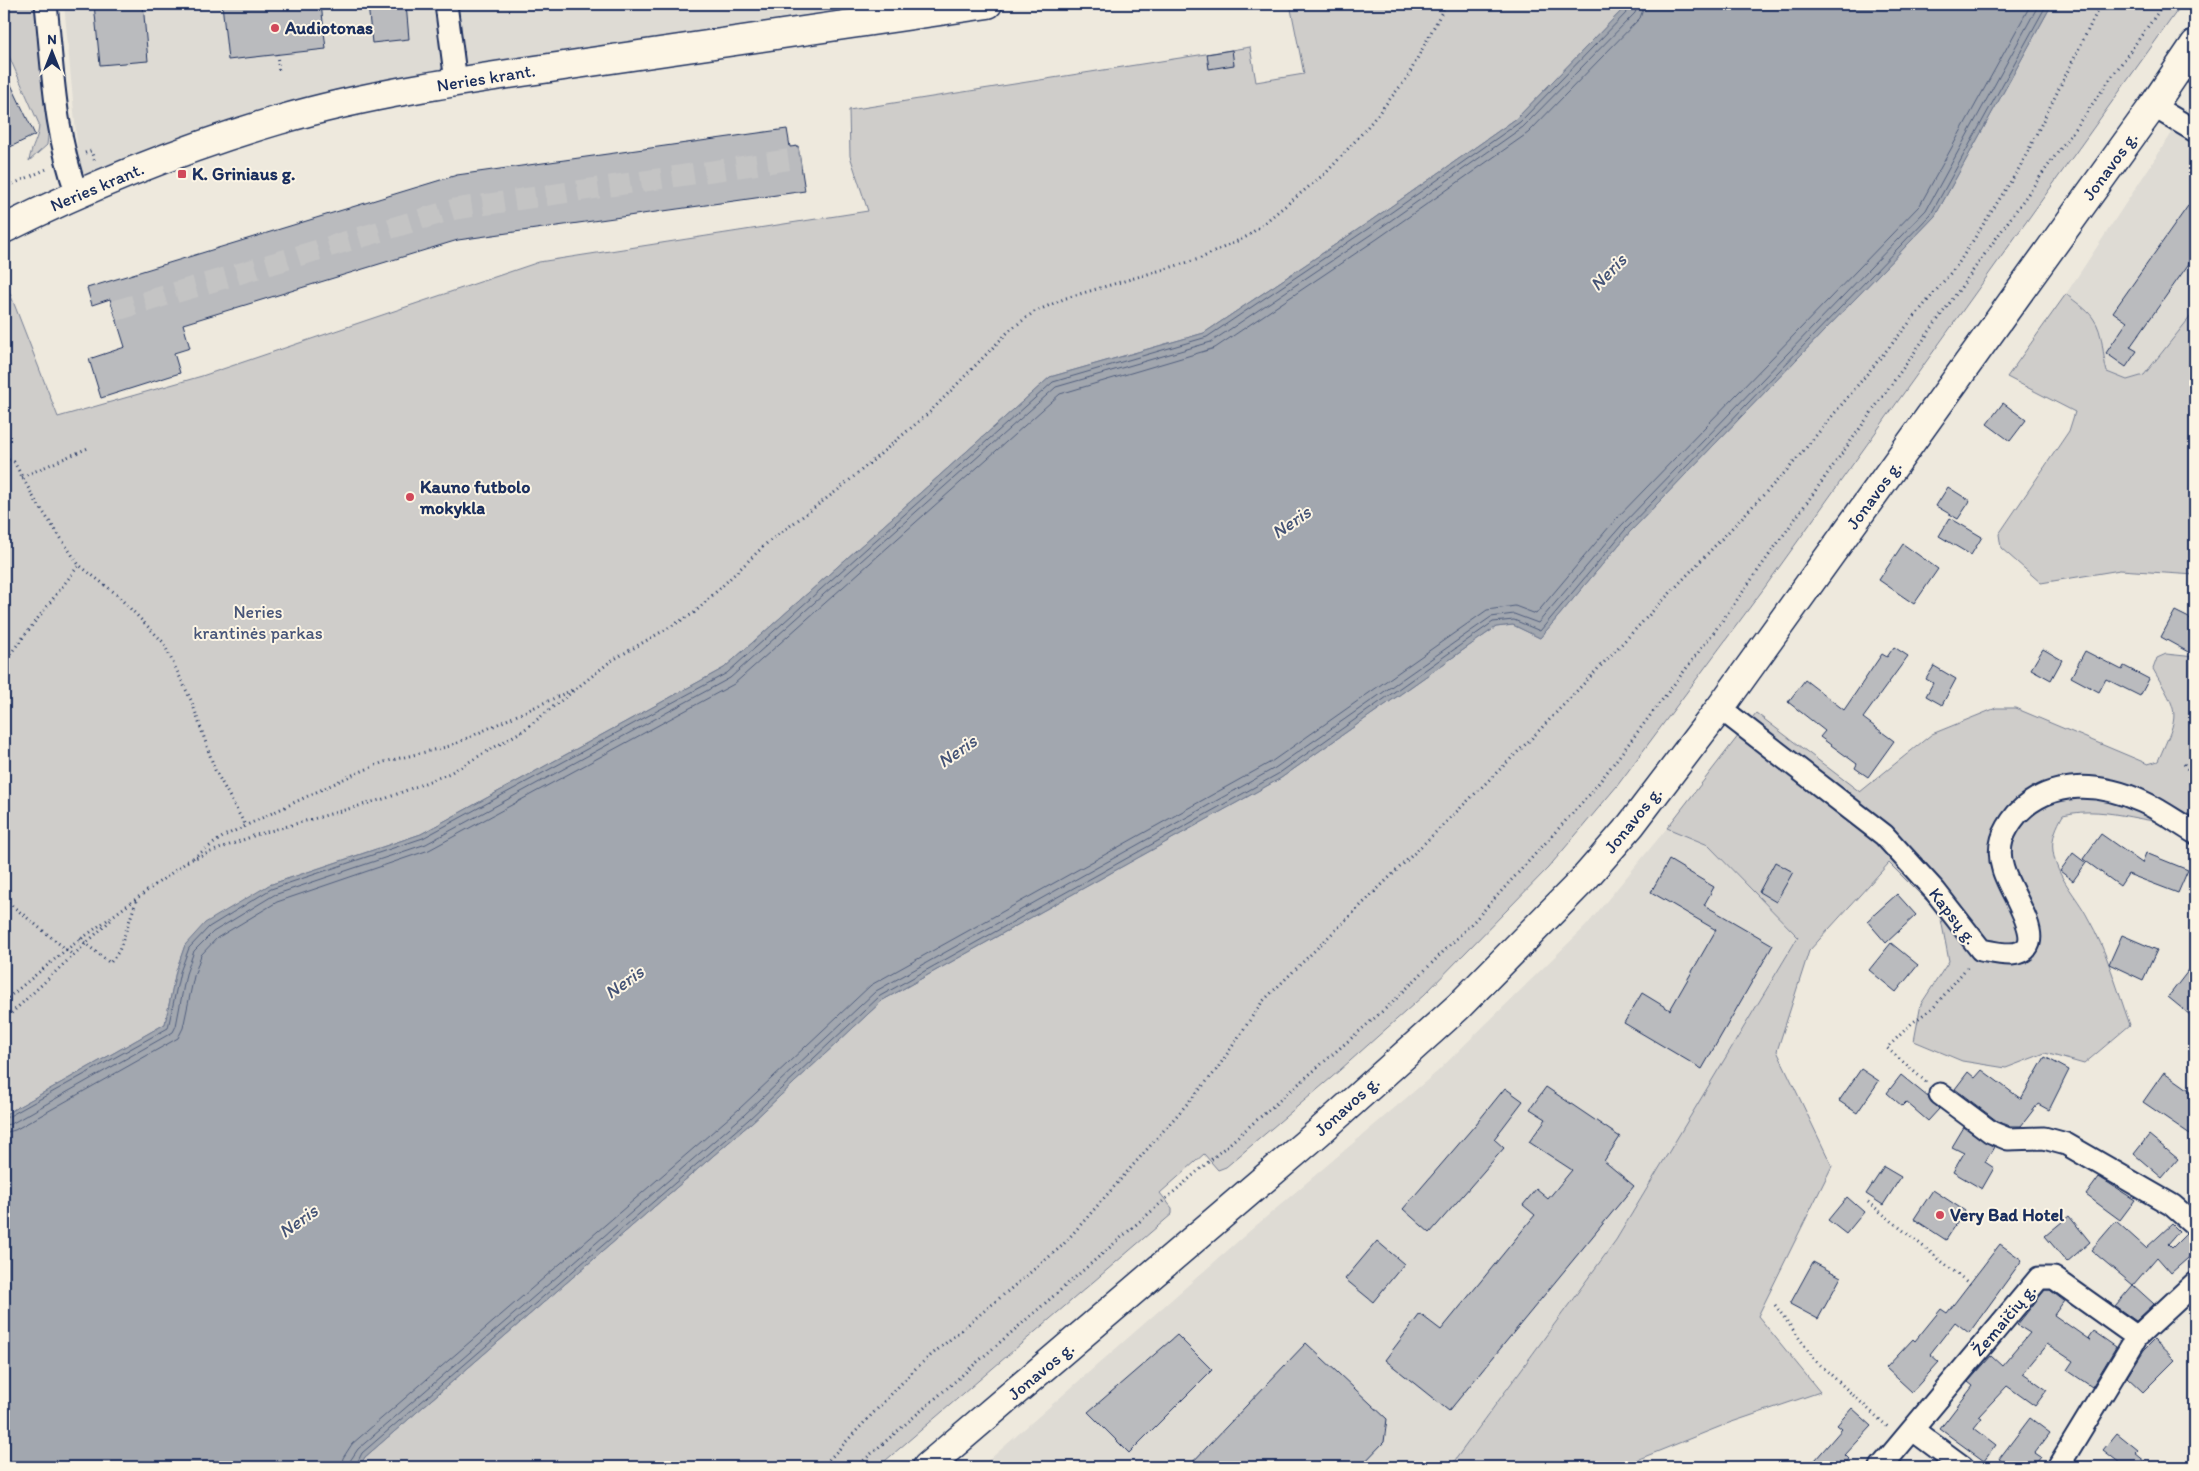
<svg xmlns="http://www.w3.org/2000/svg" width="2199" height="1471" viewBox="0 0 2199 1471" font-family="Itim,sans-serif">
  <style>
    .built { fill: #dedbd4 }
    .green { fill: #cfcdca; stroke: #757e94 }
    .water { fill: #a2a7af; stroke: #6c778f }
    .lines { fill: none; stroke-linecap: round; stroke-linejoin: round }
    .shore { stroke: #515f7e; stroke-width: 1 }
    .building { fill: #babbbe; stroke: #1b2f5e }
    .minor-tunnel { stroke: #c4c4c4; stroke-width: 21; stroke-dasharray: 21 11; stroke-linecap: butt }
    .minor-casing { stroke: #1b2f5e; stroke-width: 25 }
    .major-casing { stroke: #1b2f5e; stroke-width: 31 }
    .path { stroke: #1b2f5e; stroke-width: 3; stroke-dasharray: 1 4; stroke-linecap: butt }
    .minor { stroke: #fcf5e5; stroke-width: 21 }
    .major { stroke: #fcf5e5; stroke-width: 28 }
    .poi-dot { fill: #d1495b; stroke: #fcf5e5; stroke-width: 2 }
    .labels { text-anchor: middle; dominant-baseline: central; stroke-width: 4; stroke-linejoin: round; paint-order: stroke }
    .poi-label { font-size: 18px; font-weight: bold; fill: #1b2f5e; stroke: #fcf5e5; text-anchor: start }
    .street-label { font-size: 18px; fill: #1b2f5e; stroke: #fcf5e5 }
    .park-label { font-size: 18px; fill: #485679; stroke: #fcf5e5 }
    .water-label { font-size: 19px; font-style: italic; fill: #445376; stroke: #fcf5e5 }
  </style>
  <rect width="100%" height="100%" fill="#eee9dd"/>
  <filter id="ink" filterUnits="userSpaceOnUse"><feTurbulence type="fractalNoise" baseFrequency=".02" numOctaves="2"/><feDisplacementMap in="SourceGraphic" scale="10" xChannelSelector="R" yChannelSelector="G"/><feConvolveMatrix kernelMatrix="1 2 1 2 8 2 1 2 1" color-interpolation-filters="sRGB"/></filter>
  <g filter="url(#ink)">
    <!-- built -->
    <path class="built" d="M64,4h810l-456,69 -106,23 -94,28 -138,52z
      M2195,98v213l-51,64 -17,5 -20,-8 -5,-15 -1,-22 -7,-16 -28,-25z
      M1667,828l41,17 90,92 -182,303 -166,227h-469l271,-238 186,-158 148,-145z"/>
    <!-- green -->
    <path class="green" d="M4,4h32l13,123 -2,18 -18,16c2,-14 10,-23 10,-37l-35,-79z
      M1290,4h338l-111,114 -151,106 -162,109 -154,44 -326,291 -303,166 -152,51 -84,60 -9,26 -11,53 -161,91v-837l54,139 144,-41 337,-114 329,-51 -18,-55 -1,-46 401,-63 6,35 48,-8z
      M2052,4h130l-417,583 -148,199 -69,82 -124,127 -93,83 -105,89 -8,3 -14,-16 -44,39 12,15v6l-294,253h-519l6,-10 386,-334 132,-123 398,-222 215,-151 17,-2 27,13 89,-105 306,-317z
      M2066,294c9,8 21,15 27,24 11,15 9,37 14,54l20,8 17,-5 51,-64v264l-75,-5 -79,13 -40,-35 -2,-14 70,-103 6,-19 -68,-35z
      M2166,654l29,3v164c-43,9 -84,-18 -132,-6 -6,11 -12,23 -10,36 3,26 24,45 35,67 19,33 29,71 42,107l-46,39 -39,-11 -39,15 -44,-7 -48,-20 7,-37 28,-43 -9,-47 -51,-51 -80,88 -32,100 55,115 -74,150 62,76 -91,31 -110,44h-169l166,-227 182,-303 -90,-92 -41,-17 89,-115 104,79 72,-58 64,-26h19l133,56 10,-3c22,-50 22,-45 -5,-92l4,-11z"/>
    <!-- water -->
    <path class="water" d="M1628,4h424l-117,212 -306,317 -89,105 -27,-13 -17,2 -215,151 -398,222 -132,123 -386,334 -6,10h-355v-352l161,-91 11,-53 9,-26 20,-22 64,-38 152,-51 303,-166 326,-291 154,-44 162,-109 151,-106z"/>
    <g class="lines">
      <!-- shore -->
      <path class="shore" d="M4,1119l164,-91 12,-56 9,-24 20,-21 62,-38 152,-51 304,-165 326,-291 154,-45 162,-109 151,-106 110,-113 2,-5
        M4,1125l7,-1 162,-92 3,-6 10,-52 8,-23 19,-19 61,-37 152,-51 304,-166 326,-291 155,-45 162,-109 150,-106 112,-114 3,-9
        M4,1133l11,-3 163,-92 5,-10 11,-52 7,-21 16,-17 60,-36 152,-52 305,-166 326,-290 155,-46 162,-109 151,-106 112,-115 5,-14
        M341,1467l2,-9 9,-14 387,-335 132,-124 400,-223 216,-152 28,-4 21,8 79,-94 305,-315 111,-201
        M349,1467l1,-6 8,-12 386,-334 132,-124 399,-223 216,-151 23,-3 24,9 83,-97 305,-316 113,-206
        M355,1467l7,-14 386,-333 132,-124 398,-222 215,-152 21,-2 26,11 85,-101 306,-316 116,-210"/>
    </g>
    <!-- building -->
    <path class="building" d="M94,4h49l5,57 -48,4z
      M222,4h99l5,45 -98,11z
      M368,4h38l3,35 -37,4z
      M1232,50l2,15 -25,4 -2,-15z
      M4,70l31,65 -31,15z
      M787,129l3,18 8,-1 7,45 -347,49 -275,84 7,24 -16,5 6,20 -79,25 -12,-39 36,-12 -15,-48 -18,6 -5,-17 370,-113z
      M2195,196v59l-65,92 7,4 -11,16 -20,-14 21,-31 -14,-10z
      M2003,403l23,17 -16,21 -23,-17z
      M1948,487l22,14 -12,18 -22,-13z
      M1950,518l32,19 -11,18 -32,-19z
      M1903,544l35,25 -24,35 -35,-24z
      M2175,611l20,10v23l-5,9 -29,-16z
      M1894,647l14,9 -45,62 31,23 -26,36 -13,-9 2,-4 -37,-27 5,-6 -37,-29 17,-22 39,30 38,-56 5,3z
      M2043,649l19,11 -11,20 -20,-11z
      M2085,651l37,19 2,-4 25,13 -9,17 -34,-17 -7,13 -28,-15z
      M1934,666l22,13 -14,26 -16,-9 7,-13 -7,-4z
      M2101,834l41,29 4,-10 42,17 -10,23 -50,-19 -8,12 -37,-27z
      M2073,853l13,10 -13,18 -13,-10z
      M1669,860l45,27 -10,18 69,40 -71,124 -78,-46 18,-30 28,17 46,-80 -65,-38z
      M1775,862l18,10 -17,30 -17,-10z
      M1897,894l19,21 -30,28 -19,-22z
      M2122,935l35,15 -14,30 -34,-16z
      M1891,943l27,22 -22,27 -27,-22z
      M2195,962v57l-27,-22z
      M2045,1057l24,13 -20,40 -11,-6 -17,22h-11l-13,-5 -42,-32 13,-17 7,6 7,-8 39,29z
      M1861,1069l18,12 -22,32 -18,-12z
      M2164,1072l31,22v31l-5,9 -47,-32z
      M1901,1075l27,22 11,12 -11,12 -22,-19 -4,4 -15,-13z
      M1546,1087l74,50 -16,24 30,25 -185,225 -64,-51 35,-46 21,16 94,-115 -12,-10 13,-16 12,10 24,-29 -43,-28 17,-23 -16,-10z
      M1505,1088l18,13 -29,38 10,9 -74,85 -27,-24 73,-85z
      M1964,1127l30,20 -9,15 9,6 -12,21 -29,-17 11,-19 -12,-6z
      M2149,1135l29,24 -16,19 -28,-24z
      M1884,1167l17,10 -18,28 -17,-11z
      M2099,1177l36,23 -15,20 -34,-25z
      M1933,1190l32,21 -19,29 -32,-21z
      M1847,1197l17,15 -18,22 -18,-14z
      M2069,1216l21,26 -23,20 -22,-26z
      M2116,1221l30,27 26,-24 7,7 -11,13 4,4 14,-14 9,3v15l-24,21 -14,-16 -24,28 -42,-35z
      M1377,1241l27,23 -31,38 -28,-23z
      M2000,1244l22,16 -53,73 -14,-11 -25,32 9,8 -27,30 -26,-24 27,-29 2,2 26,-32 6,4z
      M1813,1262l28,15 -23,42 -28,-15z
      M2133,1285l21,19 -18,17 -21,-15z
      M2045,1290h5l14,11 -10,14 37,26 -3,-3 5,-7 23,16 -24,40 -25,-17 6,-9 -26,-17 -24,29 24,17 -12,16 -28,-20 -28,30 3,2 -8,10 22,17 -12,16 -44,-32 33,-43 -5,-4 23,-26 11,10 28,-33 -13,-8z
      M1177,1335l35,35 -83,83 -41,-41z
      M2154,1340l21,20 -32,32 -16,-15 17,-27z
      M1306,1343l81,76 -3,23 -24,25h-172z
      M1852,1408l20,18 -27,29 4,4 -7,8h-33l33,-38 -5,-4z
      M2030,1418l20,15 -15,20 6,4 -8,10h-23l-11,-8z
      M2117,1433l21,17 -3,3 17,14h-27l-22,-17z"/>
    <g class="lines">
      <!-- minor-tunnel -->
      <path class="minor-tunnel" d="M114,311l341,-102 345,-51"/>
      <!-- minor casing -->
      <g class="minor-casing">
        <path id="minor" d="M46,4c7,66 8,127 31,190
          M446,4l10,78
          M2153,106l42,25
          M1720,708l164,127 51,56 46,59c13,2 42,11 48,-7 6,-18 -21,-55 -26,-74 -7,-22 0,-38 14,-55 34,-36 85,-31 126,-12 18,8 35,21 52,31
          M1940,1094l51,38 17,7 36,-1 22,6 106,61 23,20
          M1913,1430l50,37
          M1881,1467l158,-189h15l83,59
          M2058,1467l79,-130 58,-54"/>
      </g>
      <!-- major casing -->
      <g class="major-casing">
        <path id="major" d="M4,229c88,-44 180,-81 275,-109 99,-29 203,-42 305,-57 135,-20 270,-39 404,-59
          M927,1467l391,-334 140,-126 126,-128 47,-54 89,-117 433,-602 42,-62"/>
      </g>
      <!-- path -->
      <path class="path" d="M277,54l2,18
        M85,153l6,-2 4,11
        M4,188l45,-20
        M4,458l10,4 21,38 44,65 36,28 48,49 29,60 23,68 30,55
        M22,477l66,-29
        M4,662l75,-97
        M2184,764l11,15
        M193,858l31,-22 126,-60 34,-14 66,-16 122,-56
        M187,861l69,-26 131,-37 63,-25 74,-43 87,-69 83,-48 73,-70 71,-53 93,-79 79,-81 24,-18 32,-14 133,-39 49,-23 79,-64 38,-42 42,-52 39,-74
        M4,899l69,56
        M80,939l30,24 9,-12 18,-52
        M4,1001l62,-51 122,-89
        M4,1020l108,-101
        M1926,1082l-39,-34 25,-25 22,-16 35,-42
        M1868,1202l103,83
        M1775,1305l41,56 74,68
        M822,1467l95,-100 145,-121 153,-174 47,-70 270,-264 258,-271 168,-203 62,-97 81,-163
        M856,1467l536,-464 83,-83 116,-127 123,-161 450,-628"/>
      <!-- minor -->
      <use href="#minor" class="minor"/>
      <!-- major -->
      <use href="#major" class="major"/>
    </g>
  </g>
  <!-- markers -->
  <g class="poi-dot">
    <circle cx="275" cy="28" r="5"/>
    <rect x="177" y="169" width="10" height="10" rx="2.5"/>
    <circle cx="410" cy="497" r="5"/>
    <circle cx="1940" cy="1215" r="5"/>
  </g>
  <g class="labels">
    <!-- poi labels -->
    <g class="poi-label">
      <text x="285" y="28">Audiotonas</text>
      <text x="192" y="174">K. Griniaus g.</text>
      <text x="420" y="487">Kauno futbolo<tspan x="420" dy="21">mokykla</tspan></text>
      <text x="1950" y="1215">Very Bad Hotel</text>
    </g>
    <!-- street labels -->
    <g class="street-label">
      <text transform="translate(486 78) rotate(-9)">Neries krant.</text>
      <text transform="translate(2110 166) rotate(-54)">Jonavos g.</text>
      <text transform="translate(97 187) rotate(-23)">Neries krant.</text>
      <text transform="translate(1874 495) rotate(-54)">Jonavos g.</text>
      <text transform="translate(1633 820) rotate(-51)">Jonavos g.</text>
      <text transform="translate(1953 916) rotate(52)">Kapsų g.</text>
      <text transform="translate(1347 1106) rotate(-42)">Jonavos g.</text>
      <text transform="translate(2004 1320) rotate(-50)">Žemaičių g.</text>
      <text transform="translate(1041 1371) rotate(-40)">Jonavos g.</text>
    </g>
    <!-- park labels -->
    <g class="park-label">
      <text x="258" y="612">Neries<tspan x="258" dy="21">krantinės parkas</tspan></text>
    </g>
    <!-- water labels -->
    <g class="water-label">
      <text transform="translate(1608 272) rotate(-46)">Neris</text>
      <text transform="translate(1291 522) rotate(-35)">Neris</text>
      <text transform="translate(957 751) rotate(-35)">Neris</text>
      <text transform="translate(624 982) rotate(-36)">Neris</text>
      <text transform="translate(298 1221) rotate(-36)">Neris</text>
    </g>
  </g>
  <!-- margin -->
  <rect width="2199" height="1471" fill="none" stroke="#fcf5e5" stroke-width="20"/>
  <rect x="10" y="10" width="2179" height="1451" fill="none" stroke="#1b2f5e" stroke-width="2" filter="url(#ink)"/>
  <!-- north arrow -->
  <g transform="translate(52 52)" stroke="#fcf5e5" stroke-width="4" paint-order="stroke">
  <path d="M0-4L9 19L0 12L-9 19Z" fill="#1b2f5e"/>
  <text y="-8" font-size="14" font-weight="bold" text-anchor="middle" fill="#1b2f5e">N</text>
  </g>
</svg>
